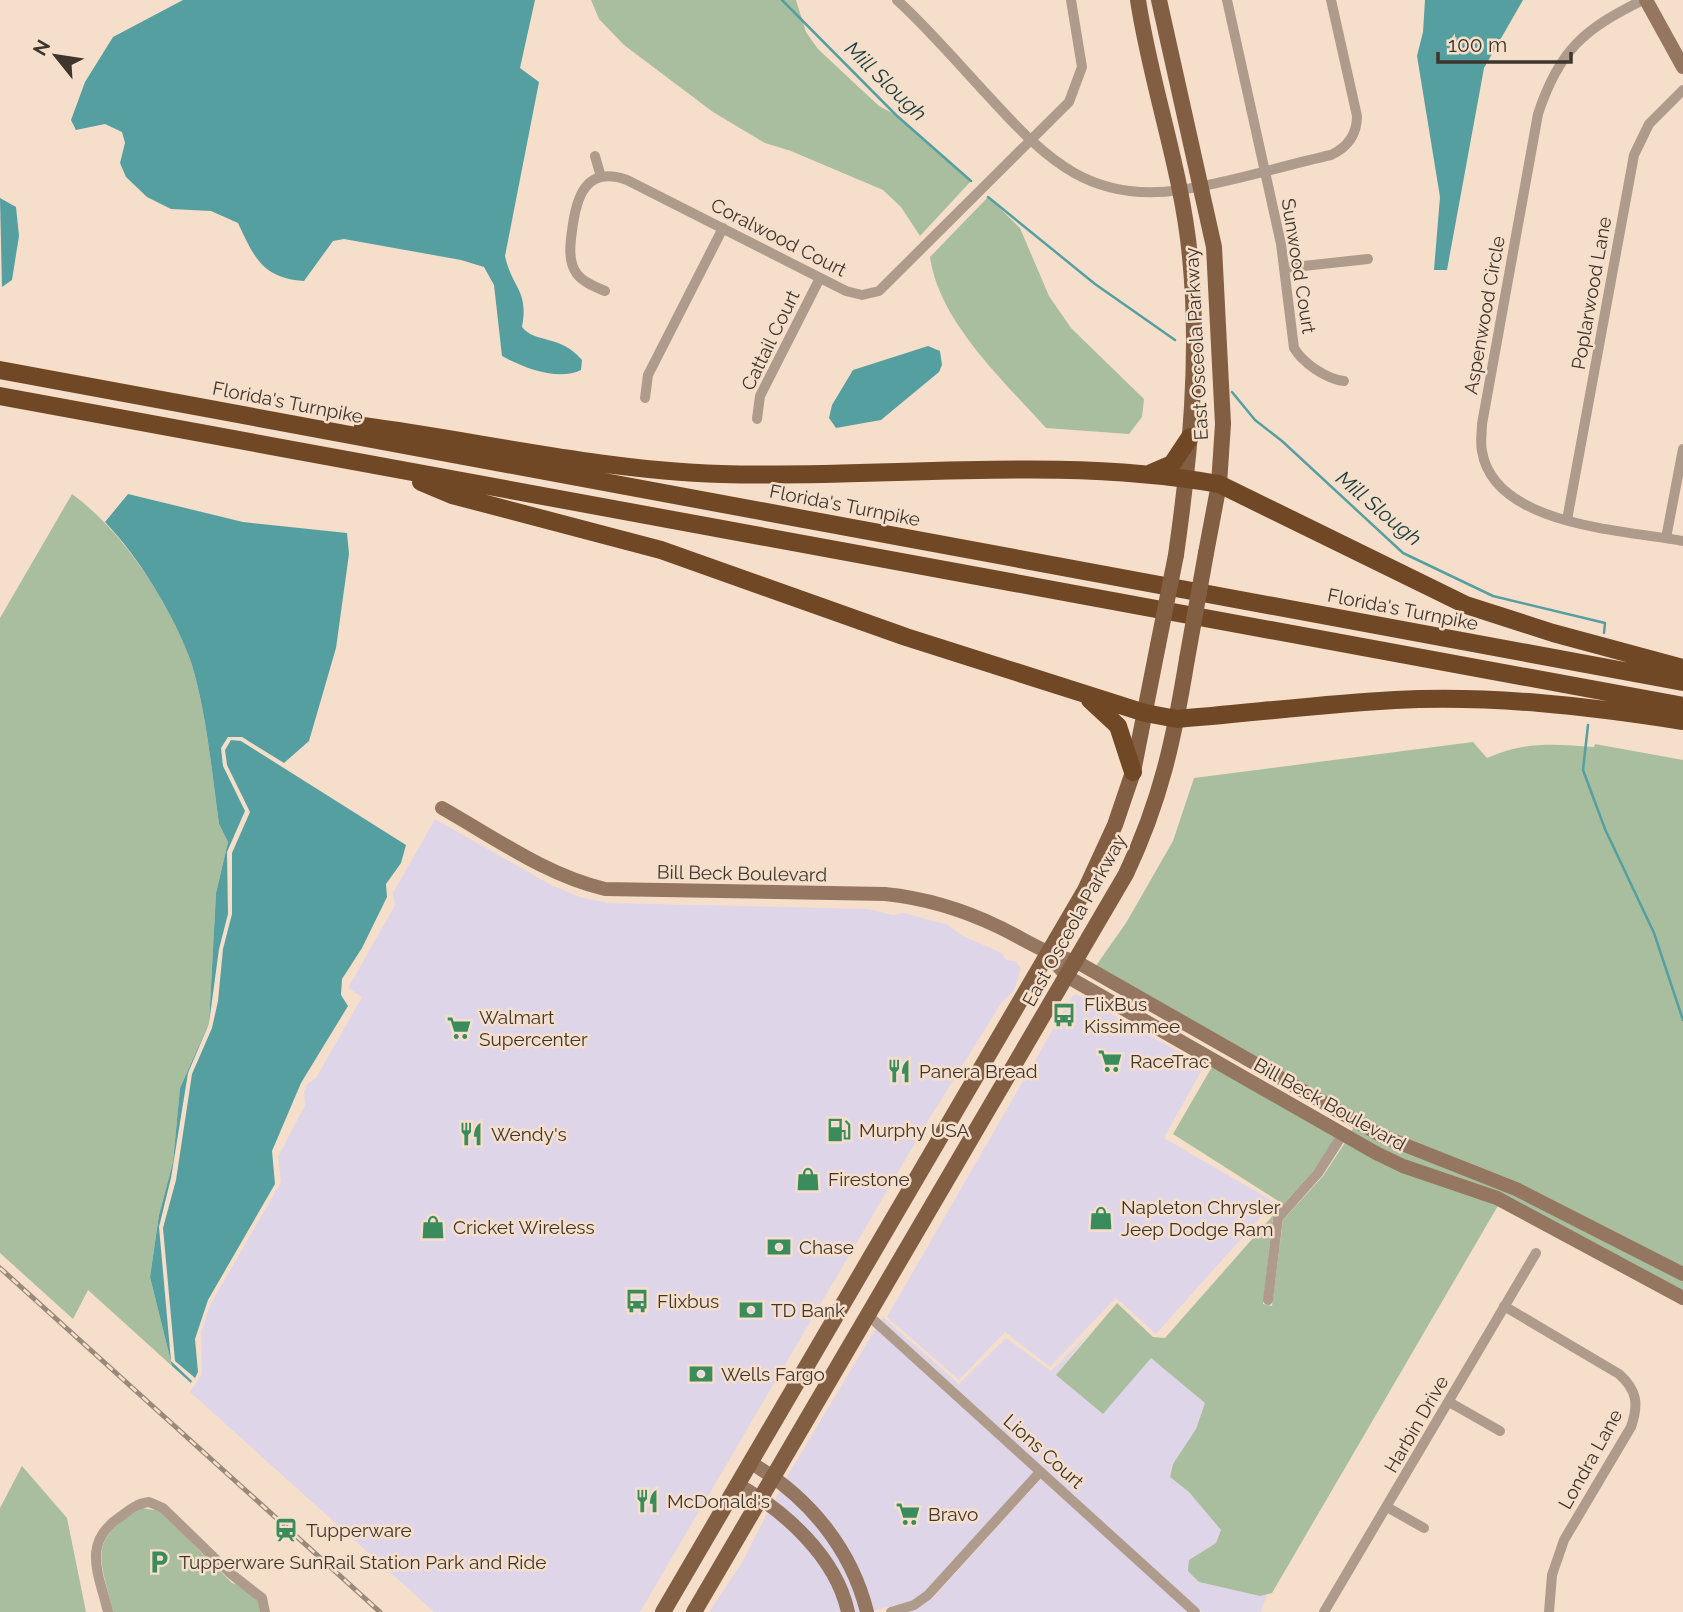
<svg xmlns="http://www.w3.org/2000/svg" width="1683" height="1612" viewBox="0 0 1683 1612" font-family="Raleway,sans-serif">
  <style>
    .commercial { fill: #ded5e9 }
    .green { fill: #a8be9f }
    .water { fill: #569fa1 }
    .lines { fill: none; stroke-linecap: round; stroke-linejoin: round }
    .stream { stroke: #569fa1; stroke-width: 2.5 }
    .street { stroke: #af9b8b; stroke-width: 10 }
    .secondary { stroke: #957761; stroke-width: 14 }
    .primary { stroke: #825e42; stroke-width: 16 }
    .highway { stroke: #714826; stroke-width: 18 }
    .rail-casing { stroke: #99897b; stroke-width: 5 }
    .rail { stroke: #f6dfca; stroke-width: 2.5; stroke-dasharray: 8; stroke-linecap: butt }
    .primary-bridge { stroke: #825e42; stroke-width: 16 }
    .labels { text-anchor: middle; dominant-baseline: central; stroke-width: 5; stroke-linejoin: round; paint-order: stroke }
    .street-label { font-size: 19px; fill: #3e352d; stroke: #f6dfca }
    .poi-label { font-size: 19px; fill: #3e352d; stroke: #f6dfca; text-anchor: start }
    .water-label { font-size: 21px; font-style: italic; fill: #1a3e3f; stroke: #f6dfca }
  </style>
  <rect width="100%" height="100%" fill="#f6dfca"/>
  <!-- commercial -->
  <path class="commercial" d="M435,819l116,66 29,12 29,6 259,6 25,6 11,-2 44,12 13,10 41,18 4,7 9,1 6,7 -7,22 -14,15 -72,116 -288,491h-206l-244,-220 12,-18 -1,-42 9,-27 71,-123 -3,-25 27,-52 -1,-13 3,-8 9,-6 46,-81 -14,-9 47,-83 -2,-12z
    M1076,994l128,72 -40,72 110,64 -118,132 -40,-36 -66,69 -45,-35 -46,48 -72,-63 185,-321z
    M883,1317l76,67 47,-46 45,33 40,-40 -35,44 47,39 48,-57 54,46 -9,26 -23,35 -3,13 19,15 32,38 -5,13 -27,17 11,22 60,14 7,-2 -6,18h-59l-321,-292z
    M876,1328l158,144 -110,120 -13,9 -39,10 -2,-8 -85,-123z
    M1041,1479l148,133h-280l23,-13z
    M781,1488l52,55 29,69h-9l-4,-14 -75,-96z
    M769,1510l41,41 19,27 13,34h-133l32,-48z"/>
  <!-- green -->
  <path class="green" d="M591,0h205l10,32 12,17 61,57 17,9 75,66 -51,55 -19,-29 -18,-17 -92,-39 -26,-8 -52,-31 -89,-67 -25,-26z
    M988,197l32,31 29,68 22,32 73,71 -2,18 -13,17 -83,-6c-42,-47 -107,-106 -116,-171z
    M72,494c49,35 99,110 119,168 15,47 21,112 28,162l9,18 -12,51 -7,130 -29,65 -7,74 -14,53 -9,62 22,89 -84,-76 -15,29 -73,-66v-635z
    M1473,742l14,16c37,-17 68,-14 107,-11l1,-3 88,16v509l-299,-137 -289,-165 31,-44 47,-82 21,-63z
    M1213,1065l124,71 -23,34 -41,46 -10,88 9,2 11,-86 40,-44 23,-35 153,63 -227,389 -12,3 -61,-14 -11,-11 1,-11 27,-17 5,-13 -32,-38 -19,-15 3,-13 23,-35 9,-26 -54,-45 -48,56 -47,-39 61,-72 36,34 12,1 118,-134 -110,-70z
    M1354,1127l123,50 206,102v14l-138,-76 -141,-55 -54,-29z
    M22,1466l45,52 19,94h-86v-104z
    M142,1508l18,3 72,72 7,2 19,16 2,11h-147c-13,-56 -27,-71 29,-104z"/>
  <!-- water -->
  <path class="water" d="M183,0h352l-15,68 19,14 -34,174c7,32 24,34 17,71 14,17 38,7 60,33l-1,10c-23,11 -57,-2 -79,-14l-8,-71 -10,-18 -23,-7 -117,-21 -11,2 -29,40c-42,-3 -50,-24 -66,-58l-27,-12 -40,-2 -24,-12 -21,-20 -6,-14 5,-20 -3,-11 -17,-8 -29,6 -5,-10 14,-38 28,-45z
    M1425,0h98l-39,68 -37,202h-13l6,-73 -23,-141 6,-24z
    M0,198l16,9 3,29 -7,44 -10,7z
    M928,346l12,5 2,14 -3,7 -58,48 -45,8 -7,-10 3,-13 21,-35z
    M128,494l115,28 104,11 2,21 -13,94 -27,93 -25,22 -42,-26h-14l-7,11 2,18 22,45 -18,41 1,62 -9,35 -10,74 -1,3 -20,47 -17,105 -12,49 12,134 21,20 -1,2 -19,-17 -22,-89 9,-62 14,-53 7,-74 29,-65 7,-130 12,-51 -9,-18c-7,-50 -13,-115 -28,-162 -16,-46 -53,-106 -86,-140z
    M231,740l10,1 165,104 -5,18 -15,21 1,13 -25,51 -20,31 -1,16 7,11 -47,77 -29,68 3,33 -67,116 -13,39 3,33 -3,6 -20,-17 -12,-133 13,-48 16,-106 20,-46 6,-27 5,-52 9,-35v-61l18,-41 -23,-47 -2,-15z"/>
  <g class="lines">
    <!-- stream -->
    <path class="stream" d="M782,0l114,115 75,66
      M988,197l107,87 80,56
      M1232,392l23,28 27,21 121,112 90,43 112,27 -1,10
      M1588,725l-5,45 22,59 49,104 29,87"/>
    <!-- street -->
    <path class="street" d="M897,0c34,31 64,67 96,101 55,60 99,102 187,89 50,-7 101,-24 151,-35 17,-8 26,-20 26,-39l-26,-116
      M1227,0l54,244 13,104c9,15 32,31 50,33
      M1643,0c-59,29 -84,50 -105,114l-56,310c0,9 -2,19 0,27 12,75 142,79 201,90
      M595,156l6,21
      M1285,268l83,-9
      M605,291c-10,-4 -22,-9 -28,-17 -9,-12 -7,-29 -5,-43 4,-33 13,-66 55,-51l219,111 16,4 17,-4 190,-189 13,-35 -11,-67
      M645,398l3,-23 75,-147
      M757,419l3,-23 60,-118
      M1567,520l67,-365 15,-31 34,-34
      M1666,538l17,-89
      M1268,1300l10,-82 40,-45 25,-39
      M1504,1306l115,68c18,16 20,30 12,53l-67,113 -12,35 -3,37
      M869,1316l326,296
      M1449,1402l51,29
      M1387,1507l37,21
      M108,1612c-9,-38 -27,-69 12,-95 9,-7 18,-14 29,-15l14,6 67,65 32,25 3,14
      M891,1612l23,-7 14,-10 112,-123
      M1324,1612l212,-359"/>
    <!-- secondary -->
    <path class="secondary" d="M1646,0l37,67
      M442,808c53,30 104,67 163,81l280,5c39,4 79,16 114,33 27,13 48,28 78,35l305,174 134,53 167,85
      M1048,955l20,22 308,176 27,13 94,32 186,100
      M751,1463c57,33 100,85 116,149
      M738,1485c47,26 98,72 110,127"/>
    <!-- primary -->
    <path class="primary" d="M1138,0c13,86 44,170 52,257 10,100 0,199 -14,298
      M1159,0l55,247 9,177 -4,60 -13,69
      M663,1612l422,-722 30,-65 18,-53 25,-127
      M694,1612l432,-738c35,-74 48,-135 61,-215"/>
    <!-- highway -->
    <path class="highway" d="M0,370l1683,312
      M0,396l1683,310
      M363,426c119,16 237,44 358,48 166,5 333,-19 498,10l247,121 87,28 130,35
      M1151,473l21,-9 18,-27
      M421,482l31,13 209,55 245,87 239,76 32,6c73,-6 146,-15 218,-19 97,-5 193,6 288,21
      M1090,700l28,26 15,46"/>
    <!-- rail casing -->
    <g class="rail-casing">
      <path id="rail" d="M0,1268l380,344"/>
    </g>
    <!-- rail -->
    <use href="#rail" class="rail"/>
    <!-- primary-bridge -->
    <path class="primary-bridge" d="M1158,645l18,-90
      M1187,659l19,-106"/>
  </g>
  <!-- icons -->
  <defs>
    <g id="bus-bare" transform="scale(1.89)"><path d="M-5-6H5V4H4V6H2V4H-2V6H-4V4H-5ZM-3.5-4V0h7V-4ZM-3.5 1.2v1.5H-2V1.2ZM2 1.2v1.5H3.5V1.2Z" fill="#3a8c5d" stroke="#f6dfca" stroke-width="2.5" paint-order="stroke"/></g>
    <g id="supermarket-bare" transform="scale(1.89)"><path d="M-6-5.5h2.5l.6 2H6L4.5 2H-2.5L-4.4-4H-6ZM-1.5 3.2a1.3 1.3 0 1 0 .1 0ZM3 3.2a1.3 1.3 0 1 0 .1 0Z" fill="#3a8c5d" stroke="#f6dfca" stroke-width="2.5" paint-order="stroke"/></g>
    <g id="restaurant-bare" transform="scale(1.89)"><path d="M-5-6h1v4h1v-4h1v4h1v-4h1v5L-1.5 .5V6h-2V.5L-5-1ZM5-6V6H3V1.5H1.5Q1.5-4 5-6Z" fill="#3a8c5d" stroke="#f6dfca" stroke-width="2.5" paint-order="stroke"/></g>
    <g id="fuel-bare" transform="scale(1.89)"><path d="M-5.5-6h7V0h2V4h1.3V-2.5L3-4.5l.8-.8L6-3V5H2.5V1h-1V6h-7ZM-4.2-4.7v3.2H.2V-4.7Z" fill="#3a8c5d" stroke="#f6dfca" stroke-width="2.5" paint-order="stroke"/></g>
    <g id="shop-bare" transform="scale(1.89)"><path d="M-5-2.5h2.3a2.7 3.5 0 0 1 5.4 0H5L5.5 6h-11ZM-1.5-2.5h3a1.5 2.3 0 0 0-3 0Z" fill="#3a8c5d" stroke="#f6dfca" stroke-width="2.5" paint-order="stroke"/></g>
    <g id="bank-bare" transform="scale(1.89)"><path d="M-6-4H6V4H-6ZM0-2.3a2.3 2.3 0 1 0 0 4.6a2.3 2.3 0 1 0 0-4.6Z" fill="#3a8c5d" stroke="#f6dfca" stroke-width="2.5" paint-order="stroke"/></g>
    <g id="station-bare" transform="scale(1.89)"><path d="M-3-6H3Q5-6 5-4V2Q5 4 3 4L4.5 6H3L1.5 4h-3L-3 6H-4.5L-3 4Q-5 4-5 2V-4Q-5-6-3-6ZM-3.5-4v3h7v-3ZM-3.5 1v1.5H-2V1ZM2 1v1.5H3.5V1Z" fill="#3a8c5d" stroke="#f6dfca" stroke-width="2.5" paint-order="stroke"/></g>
    <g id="parking-bare" transform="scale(1.89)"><path d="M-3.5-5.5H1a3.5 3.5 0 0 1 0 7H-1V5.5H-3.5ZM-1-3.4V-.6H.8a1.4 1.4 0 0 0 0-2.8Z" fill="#3a8c5d" stroke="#f6dfca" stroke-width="2.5" paint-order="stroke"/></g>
  </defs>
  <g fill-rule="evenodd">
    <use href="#bus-bare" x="1064" y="1015"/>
    <use href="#supermarket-bare" x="459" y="1028"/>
    <use href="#supermarket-bare" x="1110" y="1061"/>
    <use href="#restaurant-bare" x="899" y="1071"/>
    <use href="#fuel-bare" x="839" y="1130"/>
    <use href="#restaurant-bare" x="471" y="1134"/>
    <use href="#shop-bare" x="808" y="1179"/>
    <use href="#shop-bare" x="1101" y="1218"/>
    <use href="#shop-bare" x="433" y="1227"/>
    <use href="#bank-bare" x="779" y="1247"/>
    <use href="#bus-bare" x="637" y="1301"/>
    <use href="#bank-bare" x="751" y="1310"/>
    <use href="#bank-bare" x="701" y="1374"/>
    <use href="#restaurant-bare" x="647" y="1501"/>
    <use href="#supermarket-bare" x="908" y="1514"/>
    <use href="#station-bare" x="286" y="1530"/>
    <use href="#parking-bare" x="159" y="1562"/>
  </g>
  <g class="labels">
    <!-- street labels -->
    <g class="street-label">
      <text transform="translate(779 237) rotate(27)">Coralwood Court</text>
      <text transform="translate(1299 266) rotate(81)">Sunwood Court</text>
      <text transform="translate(1591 293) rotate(-80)">Poplarwood Lane</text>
      <text transform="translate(1484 315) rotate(-80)">Aspenwood Circle</text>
      <text transform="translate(770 340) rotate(-64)">Cattail Court</text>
      <text transform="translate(1196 344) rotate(-93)">East Osceola Parkway</text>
      <text transform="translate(288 402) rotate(11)">Florida's Turnpike</text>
      <text transform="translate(845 505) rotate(11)">Florida's Turnpike</text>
      <text transform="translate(1403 609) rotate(11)">Florida's Turnpike</text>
      <text transform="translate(742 873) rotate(1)">Bill Beck Boulevard</text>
      <text transform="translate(1074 920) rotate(-61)">East Osceola Parkway</text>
      <text transform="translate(1330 1104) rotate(29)">Bill Beck Boulevard</text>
      <text transform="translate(1416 1424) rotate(-60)">Harbin Drive</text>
      <text transform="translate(1044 1451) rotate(42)">Lions Court</text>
      <text transform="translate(1590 1459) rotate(-61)">Londra Lane</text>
    </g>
    <!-- poi labels -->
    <g class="poi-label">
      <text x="1084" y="1004">FlixBus<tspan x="1084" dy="22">Kissimmee</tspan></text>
      <text x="479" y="1017">Walmart<tspan x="479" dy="22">Supercenter</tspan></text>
      <text x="1130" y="1061">RaceTrac</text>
      <text x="919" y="1071">Panera Bread</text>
      <text x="859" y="1130">Murphy USA</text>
      <text x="491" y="1134">Wendy's</text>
      <text x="828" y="1179">Firestone</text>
      <text x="1121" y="1207">Napleton Chrysler<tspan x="1121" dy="22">Jeep Dodge Ram</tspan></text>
      <text x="453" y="1227">Cricket Wireless</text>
      <text x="799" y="1247">Chase</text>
      <text x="657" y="1301">Flixbus</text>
      <text x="771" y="1310">TD Bank</text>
      <text x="721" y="1374">Wells Fargo</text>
      <text x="667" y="1501">McDonald's</text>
      <text x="928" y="1514">Bravo</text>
      <text x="306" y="1530">Tupperware</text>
      <text x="179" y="1562">Tupperware SunRail Station Park and Ride</text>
    </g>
    <!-- water labels -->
    <g class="water-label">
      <text transform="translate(886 81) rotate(44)">Mill Slough</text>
      <text transform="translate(1379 508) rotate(40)">Mill Slough</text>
    </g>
  </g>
  <!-- north arrow -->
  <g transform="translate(56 56) rotate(300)" stroke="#f6dfca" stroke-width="5" paint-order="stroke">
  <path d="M0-5L12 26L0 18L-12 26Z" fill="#3e352d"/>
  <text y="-10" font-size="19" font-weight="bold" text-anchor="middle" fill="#3e352d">N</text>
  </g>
  <!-- scale -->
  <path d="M1438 52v10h133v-10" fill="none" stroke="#3e352d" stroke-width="3.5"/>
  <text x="1448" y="52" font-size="21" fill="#3e352d" stroke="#f6dfca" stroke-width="5" paint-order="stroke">100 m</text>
</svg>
